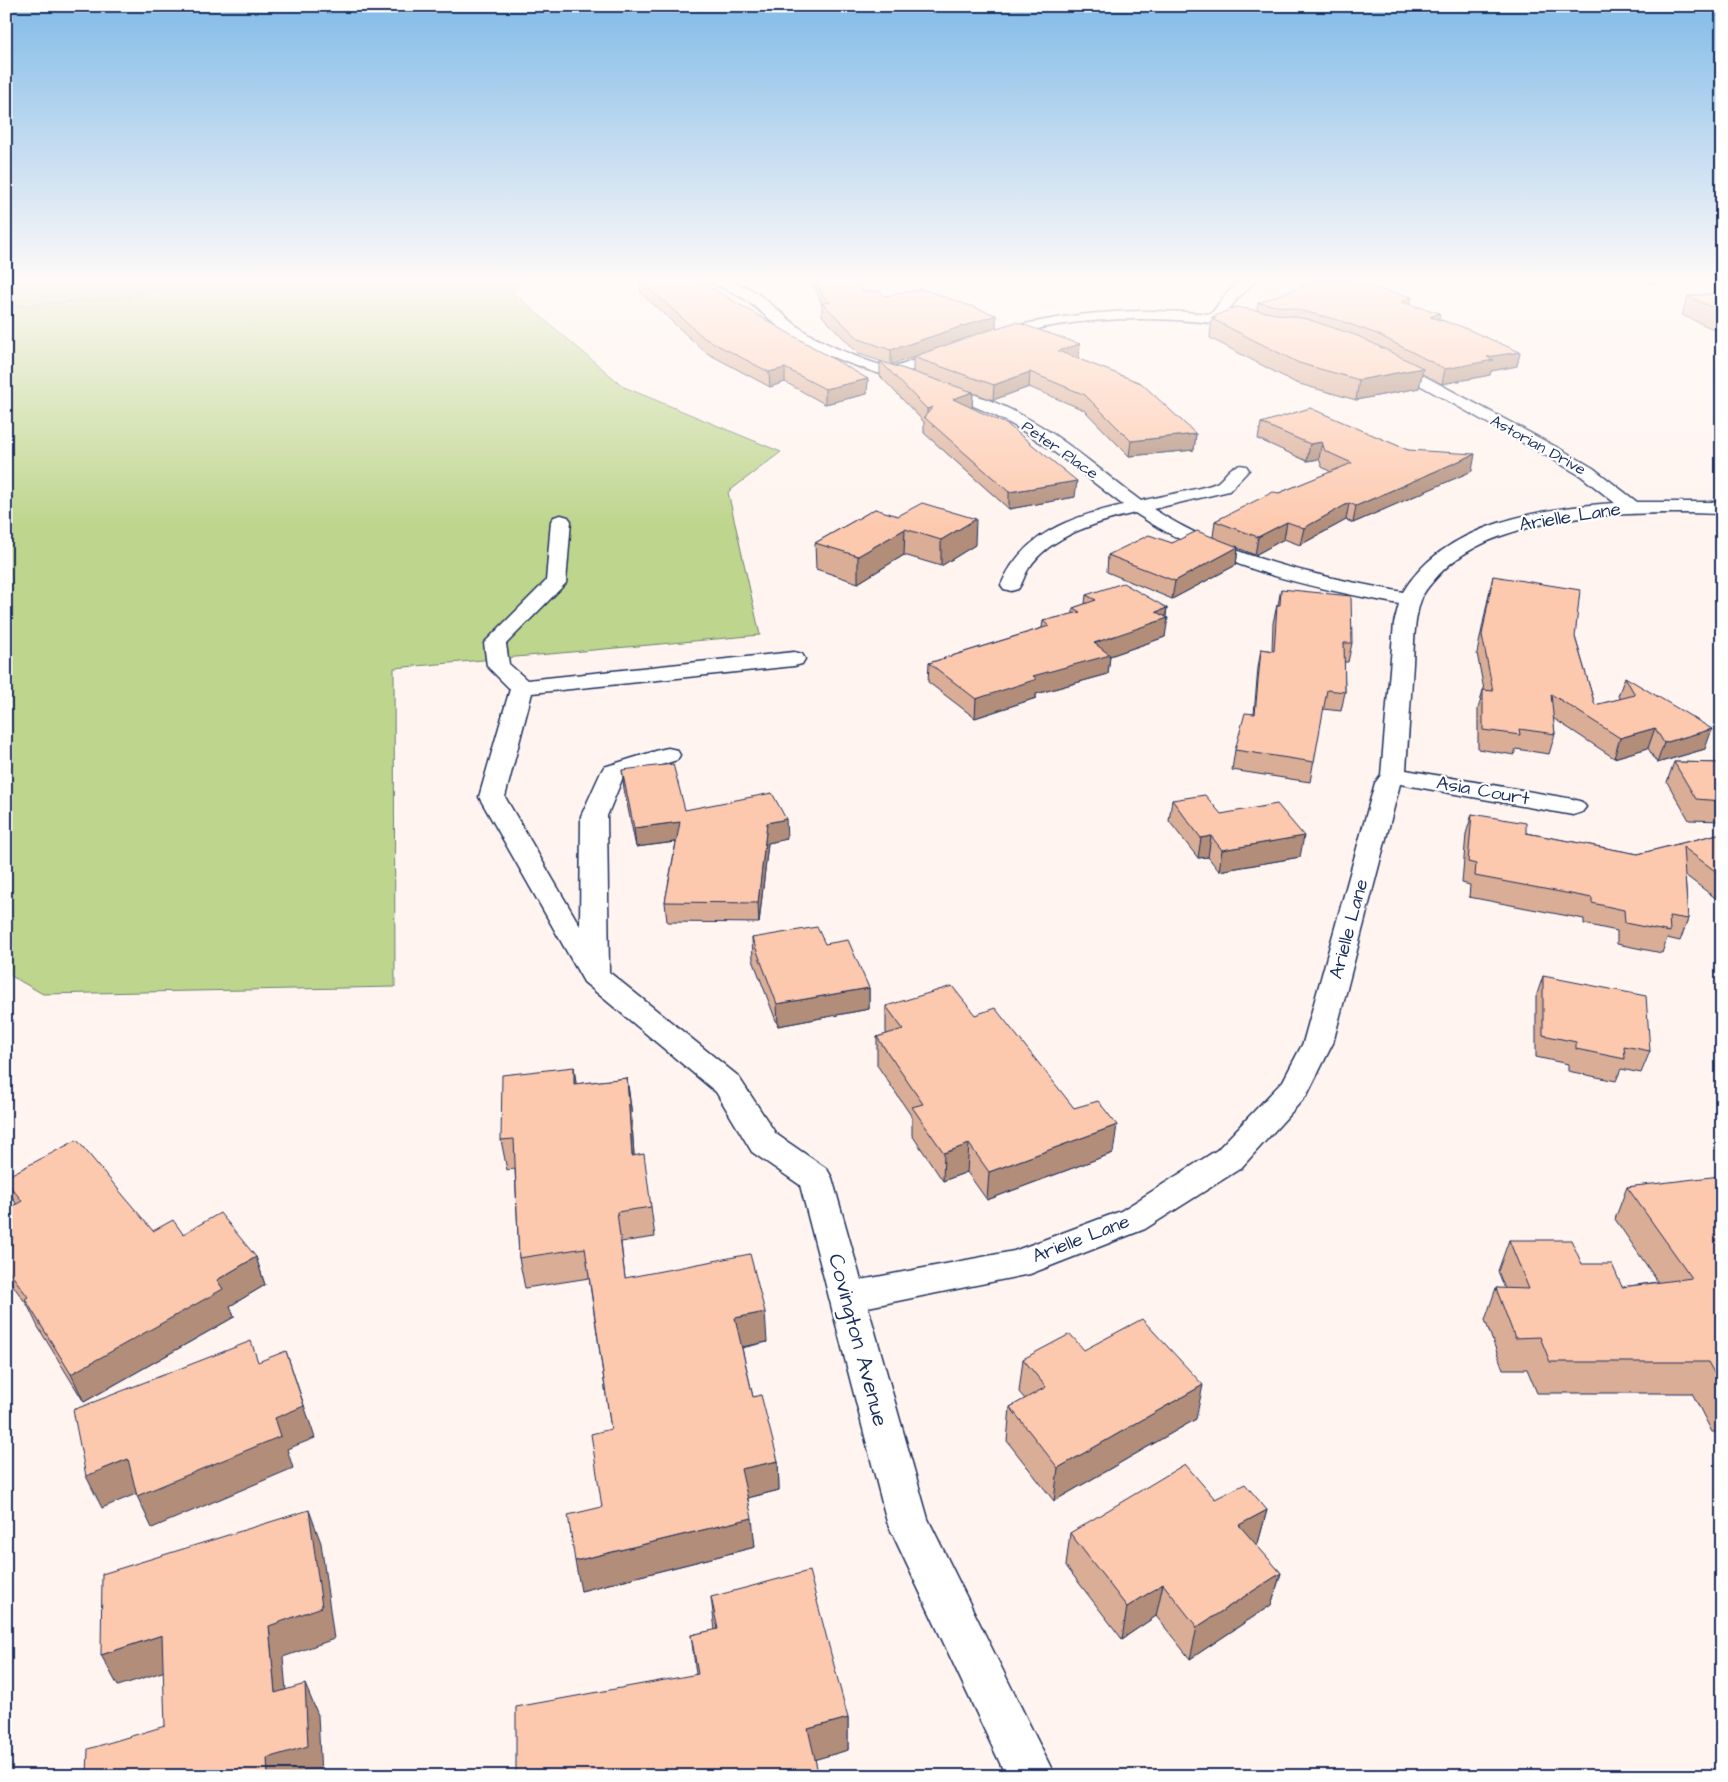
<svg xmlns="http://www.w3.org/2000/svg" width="1728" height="1782" viewBox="0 0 1728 1782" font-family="'Architects Daughter',sans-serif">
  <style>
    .green { fill: #bdd58c; stroke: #6c8275 }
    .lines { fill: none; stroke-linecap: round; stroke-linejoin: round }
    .minor-casing { stroke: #1b2f5e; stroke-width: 3 }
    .path { stroke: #1b2f5e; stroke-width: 2; stroke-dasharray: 0.5 2; stroke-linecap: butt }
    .minor { fill: #fff; fill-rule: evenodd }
    .wall { fill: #daad96; stroke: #1b2f5e; fill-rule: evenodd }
    .shaded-wall { fill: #b18d7a; stroke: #1b2f5e }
    .building { fill: #fdc9ae; stroke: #1b2f5e }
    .labels { text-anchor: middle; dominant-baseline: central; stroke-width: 4.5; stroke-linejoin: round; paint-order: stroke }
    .far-street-label { font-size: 16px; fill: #1b2f5e; stroke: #fff }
    .street-label { font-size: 19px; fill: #1b2f5e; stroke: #fff }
    .near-street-label { font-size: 22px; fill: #1b2f5e; stroke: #fff }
  </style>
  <rect width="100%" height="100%" fill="#fff4ef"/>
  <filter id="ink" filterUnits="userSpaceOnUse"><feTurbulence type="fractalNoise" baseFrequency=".02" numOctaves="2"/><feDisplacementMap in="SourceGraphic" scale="10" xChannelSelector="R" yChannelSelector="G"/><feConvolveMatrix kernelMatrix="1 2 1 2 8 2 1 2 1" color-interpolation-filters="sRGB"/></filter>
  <g filter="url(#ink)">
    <!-- green -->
    <path class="green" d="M6,280h520l-14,12 112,95 157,65 -53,40 32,143 -366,33 1,319 -352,7 -37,-21z"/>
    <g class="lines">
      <!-- minor casing -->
      <g class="minor-casing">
        <path id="minor" d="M710,280c6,0 14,-1 19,0 34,8 60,47 93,61 13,7 55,25 68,26 16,1 45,-22 62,-17l3,3 -3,3 -45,16c45,14 91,28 132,53 36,22 68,51 102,76 14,-4 68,-13 77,-19 10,-8 13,-20 28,-16l3,4 -20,21 -76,18c76,49 163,67 250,83 41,-69 139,-84 212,-89l-34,-27 -22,-13 -175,-98 -3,-3 3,-3 5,-2 182,98 22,13 44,34h85v12c-82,-3 -230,-4 -287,65 -4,5 -10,11 -13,18 -8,21 -8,45 -9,67 -2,35 -5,71 -7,106l167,29 9,3 4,5 -4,5 -9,3 -173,-31 -67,259 -26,52 -66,73 -96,61 -115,45 -162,33 60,212 127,257h-49l-119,-254 -87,-337 -48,-33 -36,-60 -132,-110 -105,-185 31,-108 -23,-23 -3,-23 62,-62 5,-60 3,-4 7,-2 7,2 3,4 -5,62 -60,61 3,20 18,16 267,-28 8,2 3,5 -3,5 -8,2 -262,27 -27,104 75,129 1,-110 20,-44 3,-5 55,-17 9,-2 9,2 3,5 -3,5 -54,17 -16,39 2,156 129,104 38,58 51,35 5,9 29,102 153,-29 107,-40 96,-61 66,-69 20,-38 72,-260 6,-8 13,-152 5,-19c-93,-17 -185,-38 -264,-91 -37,9 -84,22 -106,55 -5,7 -6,15 -11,21l-7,2 -7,-2 -3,-4c22,-52 70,-68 122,-80 -45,-34 -86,-71 -138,-94 -57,-26 -119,-37 -175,-64 -25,-11 -42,-31 -64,-47 -10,-7 -22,-12 -34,-17z
          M1242,280h15l-20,19 -12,16 29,5 2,3 -2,3 -5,1c-63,-8 -127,-12 -191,-2 -21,3 -42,10 -63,15l-5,-1 -2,-3 2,-3c73,-21 145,-26 221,-19l16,-21z"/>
      </g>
      <!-- path -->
      <path class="path" d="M6,307l114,-9 76,-18"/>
      <!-- minor -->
      <use href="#minor" class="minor"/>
    </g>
    <!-- wall -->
    <path class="wall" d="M640,280l228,99 -1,15 -42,10 -40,-22 -15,5 -65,-35 -64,-59z
      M814,280h44l5,12 133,23v13l83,30 -1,1 118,75 -2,16 -65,6 -45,-46 -55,-23 -36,13 -20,-7 -1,15h-1l104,89 -66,12 -85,-76v-11l-44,-46v-15l-21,-7 -37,-38v-11l-8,-20zM913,357v15l-22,-7z
      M1643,280h12l-1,4z
      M1722,290v43l-40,-18 6,-19 33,-3z
      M1412,297l-2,7 29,15 81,33 -3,14 -26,5 -1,4 -48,9 -20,-10 -3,14 -63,12 -60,-17 -86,-45 2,-21 45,-6 1,-8z
      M1261,423l147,27 64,21 -119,52 -7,-3 -46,25 -16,-6 -29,16 -17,-7 -2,17 -64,34 -65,-27 1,-17 64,-12 41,-6 2,-16 64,-28 52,-21 -9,-5 -3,-8 -12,2 -49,-22z
      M875,509l100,36 -34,21 -37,-11 -46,28 -42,-14 -1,-26z
      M1493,576l82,61 20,68 25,-6 -2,-3 7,-19 80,72 -48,14 -9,-15 -34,10 -61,-40 2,16 -6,20 -33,-5 -2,6 -36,-6v-40l5,-19h1l-7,-37 12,-59z
      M1281,589l71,54 -4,19h-4l1,30 -4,19 -18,-2 -13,73 -78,-12 3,-20 19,-36 4,-46 3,-19 11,2 1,-28 4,-18h1z
      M1086,595l81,13 -1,9 -1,20 -55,19 -2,18 -72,20v4l-61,20 -47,-36 1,-19 113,-35 1,-7 30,-7v-6l12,-4z
      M1674,762l48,1v58l-33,-1 -22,-38z
      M622,770l63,40 102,29 -19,4 -9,80 -92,-1 -2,-20 11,-60 -40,5 -12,-58z
      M1172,800l49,14 79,43 -81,14 -11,-14 -10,1 -29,-37z
      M1472,814l54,19 112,21 84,-21v70l-37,-28 3,44 -8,22 -13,-3 -5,15 -45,-9v-13l-33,-7v-5l-115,-22 1,-12 -8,-2 4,-49z
      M752,938l73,6 44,44v21l-91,17 -25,-66z
      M1543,976l107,75 -9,22 -20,-4 -5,12 -48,-10v-7l-32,-7v-60z
      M886,1006l89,9 99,93 39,45 -126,47 -20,-28 -24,9 -31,-46v-18l-35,-52v-28l10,-3 -1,-1z
      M627,1078l4,30 3,48 17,51 4,30 -34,5 4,36 142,64 -25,6 11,49 25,64 1,29 -31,8 7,49 -174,44 21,-84 9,-78 -22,-151 -64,10 -6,-30 -4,-89 -8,1 -6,-30 75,-56z
      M6,1177l147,54 30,3 73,23 9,28 -35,21 4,11 -150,85 -46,-75 -10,-21 -22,-30v-66l10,-6 -10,-22z
      M1722,1178v254h-10l-20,-39h-155l-10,-24h-24l-18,-49 11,-32 9,1 -7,-18 11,-31 73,24 40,23 36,-5 -43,-63 12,-32z
      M1084,1350l112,69 -142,82 -47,-60 3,-34 15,-8 -6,-7 4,-33z
      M1215,1499l52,11 -9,33 -3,1 26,29 -10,32 -81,54 -34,-43 -34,23 -56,-73 4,-33z
      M711,1597l137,121v32l-33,9 3,17h-302l180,-102 -5,-39 24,-5z"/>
    <!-- shaded-wall -->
    <path class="shaded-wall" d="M1412,297l-3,14 -8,-9z
      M1440,313l-3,14 -7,-10z
      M996,315v14l-105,36v-15z
      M1080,344l-1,14 -22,8 1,-15z
      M1520,352l-3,14 -26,5 -1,4 -48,9 3,-15 42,-12z
      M785,368v14l-15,5 -1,-15z
      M1423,368l-4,20 -63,12 3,-20z
      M1030,372l-1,15 -36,13 1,-15z
      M868,379l-1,15 -42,10v-15z
      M973,392l-1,16 -20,7 1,-16z
      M933,407l-6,12v-10z
      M1196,434l-2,16 -65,6 2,-15z
      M1322,442l-3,17 -12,2 3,-17z
      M1475,454l-3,17 -119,52 3,-17z
      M1077,481l-2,16 -66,12v-17z
      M1349,503l-3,17 -46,25 4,-17z
      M976,519l-1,26 -34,21v-26z
      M1287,522l-3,17 -29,16 3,-18z
      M905,529l-1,26 -46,28v-27z
      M1238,547l-2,18 -64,34 3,-18z
      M1167,608l-2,11 3,-1 -3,19 -55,19 -2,18 -72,20v4l-61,20 1,-19 57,-23 123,-64z
      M1655,728l-7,20 -34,10 6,-20z
      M1712,729l-7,20 -48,14 7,-20z
      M786,819l1,20 -19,4 -9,80 -1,-20 9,-80z
      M680,822l2,19 -46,6 -2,-19z
      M1211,836l-3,21 -10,1 3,-20z
      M1304,836l-4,21 -81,14 3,-21z
      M869,988v21l-91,17 -1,-22z
      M574,1067l4,30 -4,-13z
      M627,1078l4,30 5,78 -4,-30z
      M1117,1125l-4,28 -126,47 2,-28z
      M969,1144l-2,28 -24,9 1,-28z
      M256,1257l9,28 -35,21 4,11 -150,85 -13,-28 146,-94z
      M765,1312l2,30 -30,6 -2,-30z
      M286,1351l29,87 -28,11 6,19 -141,60 -15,-32 138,-78z
      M1203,1385l-7,34 -142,82 4,-33z
      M128,1459l15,32 -41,17 -16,-32z
      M778,1461l1,29 -36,9 -2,-30z
      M309,1510l12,33 13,96 -51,18 6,67 -14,-31 -6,-67z
      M1267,1510l-9,33 -27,14 8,-32z
      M752,1518l3,29 -174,44 -6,-30z
      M1281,1573l-10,32 -81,54 7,-32z
      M1163,1584l-7,32 -34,23 5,-32z
      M162,1635l16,32 -60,19 -17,-31z
      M305,1684l13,31 3,61h-53l-1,-18z
      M848,1718v32l-38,11 -2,-32z
      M818,1772v4h-13z"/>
    <!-- building -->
    <path class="building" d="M640,280h57l171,99 -43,10 -40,-21 -16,4 -65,-34z
      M817,280h41l5,12 16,-1 6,5 37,-7 74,26 -105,35 -32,-11 -37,-36 8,-1 -7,-6z
      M1320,280h18l74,17 -11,5 39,11 -10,4 30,9 60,26 -33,5 7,3 -49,9 -68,-35 -39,-14 -48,-12 -32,-5z
      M1722,293v19l-34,-16z
      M1236,307l71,12 51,17 65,32 -64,12 -60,-17 -87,-44 4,-1 -4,-1z
      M1016,322l64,22 -22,7 83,32 55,51 -65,7 -46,-46 -55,-23 -36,13 -81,-28 67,-24z
      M880,361l93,31 -20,7 55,26 69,56 -68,11 -85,-75 9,-10 -6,2z
      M1310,408l98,42 67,4 -119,52 -7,-3 -45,25 -17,-6 -29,15 -43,-16 58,-29 6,1 73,-30 -27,-12 -3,-9 -12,2 -49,-21z
      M922,503l54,16 -35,21 -36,-11 -47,27 -43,-13 60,-34 23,7z
      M1197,531l41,16 -63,34 -67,-26 41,-20 23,8z
      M1493,576l87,14 -5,47 20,68 40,-10 -10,-18 87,52 -48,14 -9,-15 -35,10 -69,-44 4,40 -36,-5 1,6 -37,-5v-40l10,1 -11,-56z
      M1123,583l44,25 -11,4 12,6 -74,25 16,12 -77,21 4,3 -61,20 -47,-36 120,-37 -6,-5 37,-9 -7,-4 23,-8 -10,-5z
      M1281,589l70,7 1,47h-8l1,49 -18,-2 -13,72 -79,-12 10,-37 10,1 6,-65 13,2 3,-46h3z
      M1674,762l48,1v38l-26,-2z
      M673,764l12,46 87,-17 14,26 -19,4 -9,80 -93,-1 15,-80 -46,6 -12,-58z
      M1205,795l16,19 56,-10 27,32 -82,14 -11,-14 -10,2 -29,-38z
      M1472,814l54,9v10l112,21 84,-21v43l-39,-29 5,72 -19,-3 1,16 -45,-9 -1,-13 -32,-7v-5l-117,-22 1,-12 -8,-2z
      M817,927l8,17 23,-4 21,48 -92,16 -25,-66z
      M1543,976l103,20 4,55 -26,-5 1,13 -49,-10v-7l-33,-7z
      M952,986l23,29 20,-7 79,100 24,-7 19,24 -128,47 -20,-28 -25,9 -32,-46 11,-3 -46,-67 26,-8 -17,-23z
      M574,1067v17l53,-6 5,78 12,-2 7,53 -34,5 8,66 125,-24 15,58 -30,6 18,79 8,-2 17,66 -37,8 11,49 -177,43 -7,-46 34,-8 -11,-73 20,-5 -26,-181 -66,10 -5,-119 -13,1 1,-65z
      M77,1140l76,91 20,-11 10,14 37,-21 36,44 -39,23 6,9 -152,85 -46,-75 3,-2 -22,-30v-57l16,-9 -16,-20v-4z
      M1720,1176l2,2v209l-14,-25h-158l-10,-25 -25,1 -19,-50 33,1 -20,-49h62l11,24h30l10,23 70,-9 -65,-91z
      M1142,1319l61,66 -145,83 -48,-61 36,-20 -23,-28 47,-25 14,16z
      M251,1341l7,21 28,-11 18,55 -29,12 6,18 -144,60 -9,-37 -42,17 -13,-66z
      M1185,1464l30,35 30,-15 22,26 -28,15 42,48 -84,54 -34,-43 -36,23 -57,-74z
      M309,1510l13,97 -53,19 6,67 30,-9 3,62 -41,12 1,18h-181l1,-27 77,-23 -3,-91 -61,20 1,-81z
      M809,1571l39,147 -40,11 10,43 -13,4h-289v-69l182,-33 -7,-39 27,-6 -7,-32z"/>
  </g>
  <!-- sky -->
  <linearGradient id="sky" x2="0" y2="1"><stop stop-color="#82bbe8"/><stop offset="0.53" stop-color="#fffaf8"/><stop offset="1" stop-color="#fffaf8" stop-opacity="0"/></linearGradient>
  <rect width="1728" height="529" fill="url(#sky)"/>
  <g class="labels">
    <!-- far-street labels -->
    <g class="far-street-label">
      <text transform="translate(1538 445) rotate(29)">Astorian Drive</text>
      <text transform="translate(1060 450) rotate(35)">Peter Place</text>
    </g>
    <!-- street labels -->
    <g class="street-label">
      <text transform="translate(1570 517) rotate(-9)">Arielle Lane</text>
      <text transform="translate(1483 791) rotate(10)">Asia Court</text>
      <text transform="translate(1349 929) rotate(-75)">Arielle Lane</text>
      <text transform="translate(1081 1239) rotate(-21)">Arielle Lane</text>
    </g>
    <!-- near-street labels -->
    <g class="near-street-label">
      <text transform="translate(858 1340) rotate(75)">Covington Avenue</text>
    </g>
  </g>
  <!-- margin -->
  <rect width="1728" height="1782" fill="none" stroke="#fff" stroke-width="25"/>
  <rect x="12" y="12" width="1703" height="1757" fill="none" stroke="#1b2f5e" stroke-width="2" filter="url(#ink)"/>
</svg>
